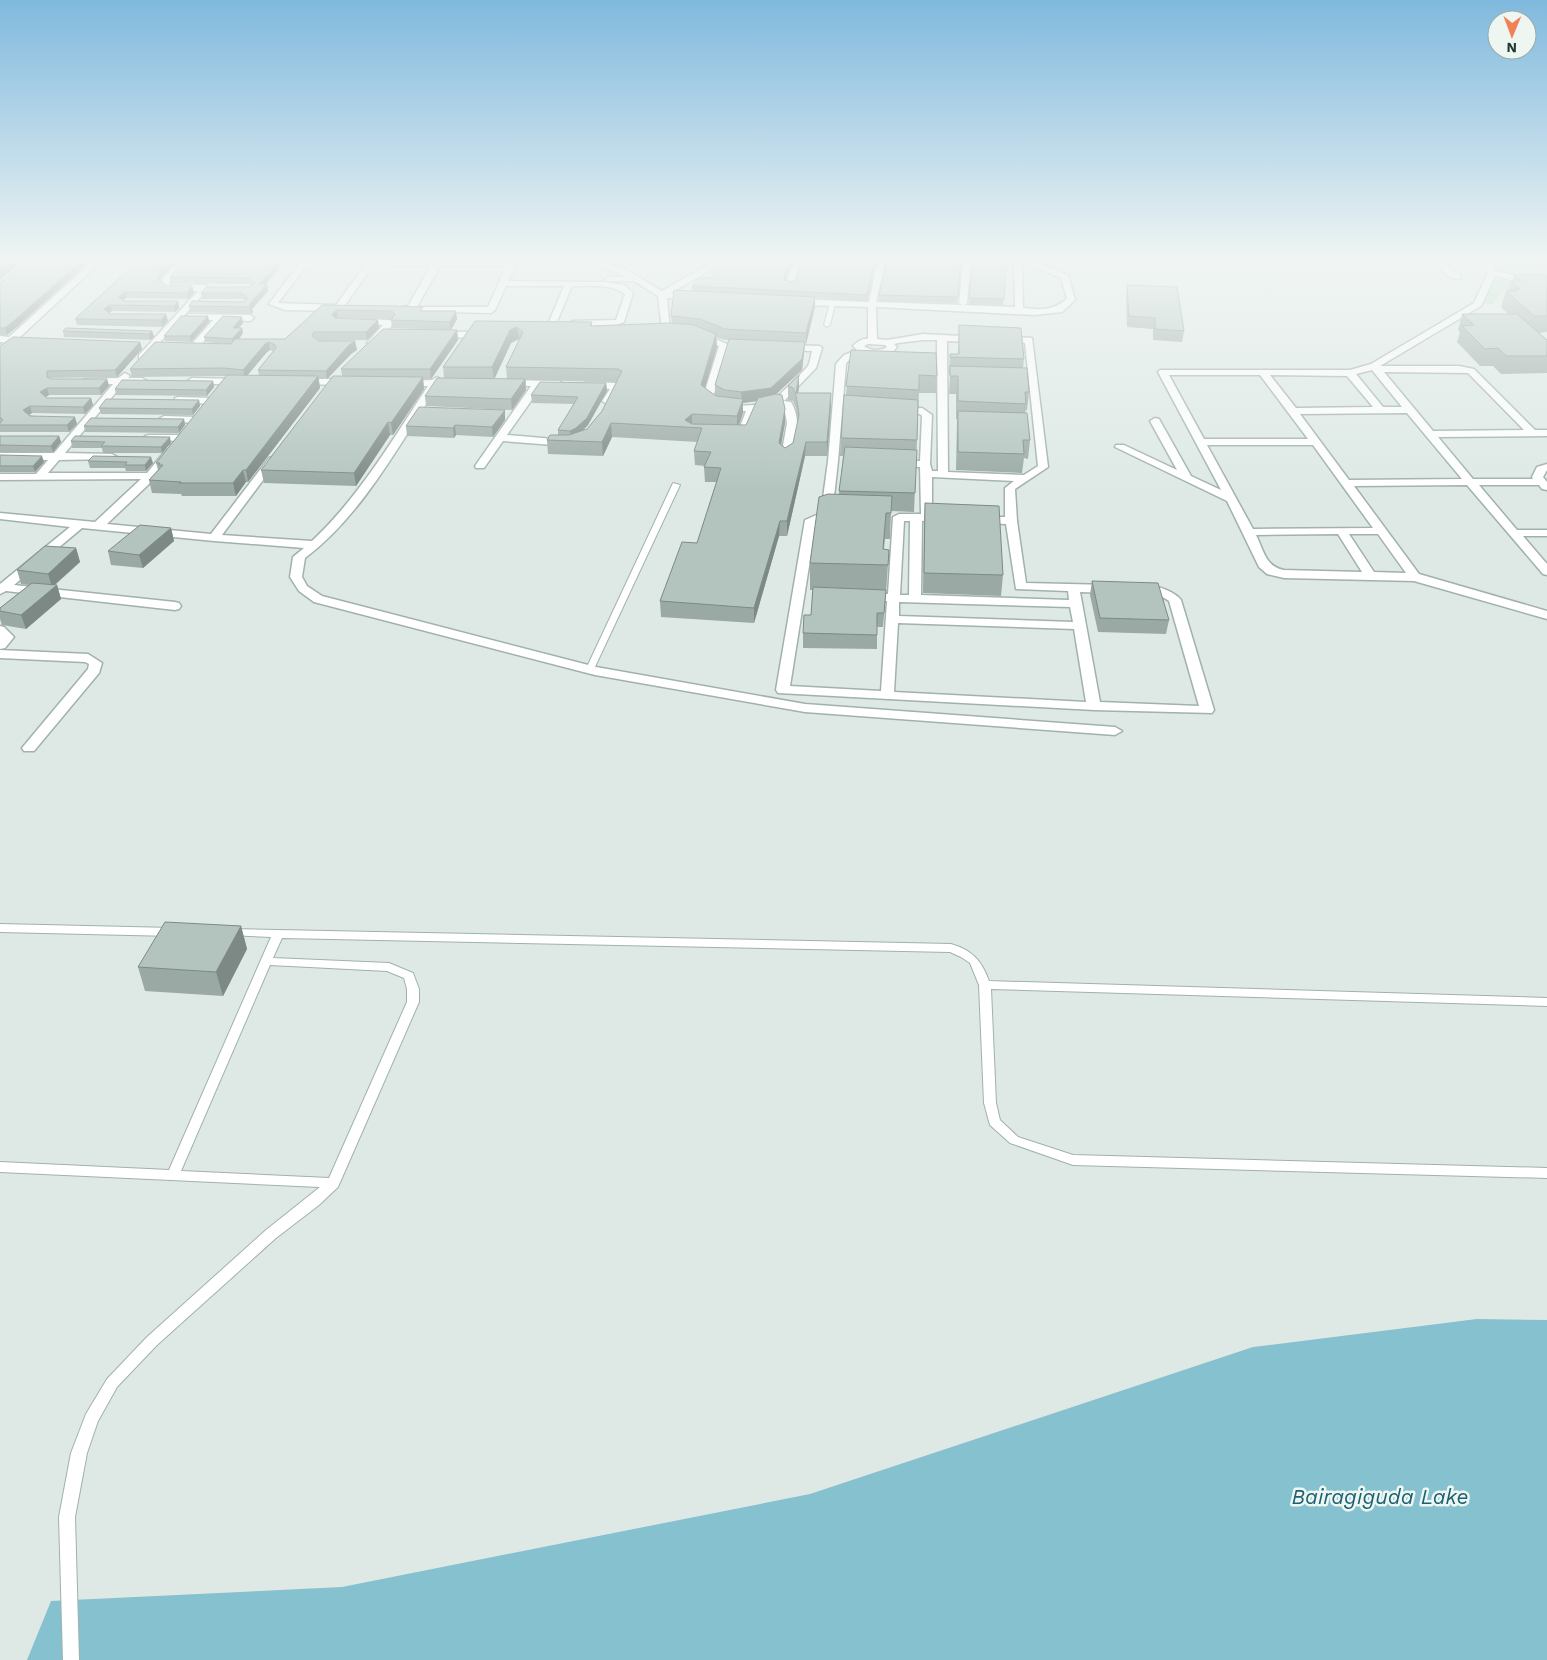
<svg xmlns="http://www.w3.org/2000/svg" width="1547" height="1660" viewBox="0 0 1547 1660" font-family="'Work Sans',sans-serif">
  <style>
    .green { fill: #b6dbc1 }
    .water { fill: #85c1cf }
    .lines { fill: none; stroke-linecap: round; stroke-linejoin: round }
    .service-casing { stroke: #a1b1ac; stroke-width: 2 }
    .minor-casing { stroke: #a1b1ac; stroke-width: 3 }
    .service { fill: #fff; fill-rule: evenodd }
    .minor { fill: #fff; fill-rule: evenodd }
    .wall { fill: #9aa9a3; fill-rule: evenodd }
    .shaded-wall { fill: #7d8985 }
    .building { fill: #b3c4be; stroke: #7d8985 }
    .labels { text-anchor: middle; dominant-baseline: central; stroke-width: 5; stroke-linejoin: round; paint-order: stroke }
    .near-water-label { font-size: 21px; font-style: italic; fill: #1b6173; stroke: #eef6f2 }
  </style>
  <rect width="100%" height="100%" fill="#dee9e5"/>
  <!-- green -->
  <path class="green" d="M1501,259h46v17h-24l-21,-7z
    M1491,279l18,1 11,9 -17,2 -10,13h-9z"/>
  <!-- water -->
  <path class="water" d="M1477,1319l70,1v340h-1520l24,-59 291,-14 468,-93 443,-147z"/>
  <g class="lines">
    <!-- service casing -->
    <g class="service-casing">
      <path id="service" d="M830,303l5,1 -5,21 -3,2 -3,-2z
        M673,483l7,2 -86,184 -4,3 -3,-1 -1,-2z
        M0,924l173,4 5,4 -5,4 -173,-4z
        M230,929l721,15c21,6 31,17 38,37l558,17v8l-556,-17 5,114 4,17 18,17 55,18 474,13v10l-474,-13 -63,-22 -20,-18 -6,-22 -5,-118 -9,-22 -9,-6 -11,-5 -668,-14 -9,20 116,5 24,10 6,16v13l-81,185 -19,18 -43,33 -119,107 -40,42 -19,34 -11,32 -12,64 4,143h-16l-4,-143 12,-64 15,-39 21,-35 40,-42 119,-107 54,-43 -320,-15v-10l169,8 102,-233 -45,-2 -1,-2 1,-2zM270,965l117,6 17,7 3,11v13l-78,176 -148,-7z"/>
    </g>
    <!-- minor casing -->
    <g class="minor-casing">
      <path id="minor" d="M95,259h9l-85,79 12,1v4h-18l-13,10v-8l4,-3h-4v-6l9,1z
        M182,259h9l-21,22 -1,4h36l4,3 -64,71h-6v-4l59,-64h-29l-8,-5 2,-8z
        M511,259h8l-11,22 97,1 19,3 9,8 -9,29 -13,5h-39l-4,-3 4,-3 44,-1 9,-26c-15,-11 -36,-8 -53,-8l-16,38 -4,3 -4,-3 16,-38h-58l-11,24 -4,3 -90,-2v-4l7,-1 23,-40 -58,-1 -31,45 -3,1 -54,-1 -16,-6 30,-40 15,-4 195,2zM315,264l50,1 -29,40 -58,-2 27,-35zM440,266h66l-18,41h-71z
        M587,259c26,0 53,19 75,32l43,-25 3,-7h8l-4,10 -41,24 22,1 3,1v4l-29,-1 3,32 -4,3 -4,-3 -4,-34 -24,-15h-28l-1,-2 4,-2h16z
        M795,259h8l-9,25 -4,2 -4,-2z
        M878,259h8l-10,43 86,3 -3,-2 4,-44h8l-4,44 -3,2 51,2 -1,-48h16l38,16 7,25 -13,12 -27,3 -159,-8 1,32 10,1 36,-6 57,3 2,2 -5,3 -30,-1 1,131 76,3 14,-9 -13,-123 -23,-1 -5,-3 5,-3 30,2 16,129 -33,22 2,32 9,62 85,2 6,4 -6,4 -31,-1 20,110 99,4 -30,-105c-13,-10 -24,-3 -33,-11 10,-10 37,0 45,10l33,110 -2,3 -118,-3 -316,-17 -2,-3 29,-170 16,-7 7,-52 8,-97 8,-9 13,-5 -4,-4c4,-4 10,-8 15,-7v-32l-72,-2 -4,-3 4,-3 73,3zM1022,262l39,16 6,21c-15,12 -26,11 -44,9zM923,340h14l1,131h-6l-2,-7 2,-49 -10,-7 -26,1v4l24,1 2,2 -2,45 -23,-1 -5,3 5,3 23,1 1,47h-22l-6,3 -5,77 -23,-1 -6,4 6,4h22l-6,90 -91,-5 26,-164 16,-7 6,-54 8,-97c12,-20 39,1 51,-17l-3,-3 4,-1zM868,344l17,1 2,2c-6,4 -17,4 -23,-1zM932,477l82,4 -9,7v29h-25l-6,3 6,3 26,1 10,65 52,2 1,9 -148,-5 1,-74 8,-1 2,-2zM904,521h6l-1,74h-9zM899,602l171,5 3,15 -174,-6zM898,623l176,6 12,73 -192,-10z
        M1445,259h8l-6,7 13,9v4c-9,1 -16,-6 -21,-13z
        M1484,259h8l4,12 51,12v6l-52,-13 -14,30 -101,60h79l15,3 61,61h12v6l-109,1 35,42h60l-1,-2 5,-10 10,-3v6l-4,7 4,5v8l-5,-1 -3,-4h-60l38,45h30v6h-24l24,28v11l-4,-1 -76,-89 -113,1 65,88 128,37v8l-133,-38 -130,-3 -17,-4 -8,-7 -32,-66 -112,-54 1,-2h8l53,25 -27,-49 5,-3 4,1 32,57 30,14 -63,-118 2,-2h190l21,-6 103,-61 14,-30zM1372,370l30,37h-19l-27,-33zM1384,372l84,1 56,57 -91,1zM1169,375h91l48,64h-104zM1270,375l77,1 26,31 -77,1zM1407,413l55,66 -113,1 -49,-66zM1207,445h106l60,83 -120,1zM1338,534l24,38 -78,-2c-19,-4 -20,-19 -28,-35zM1349,534h29l28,39 -32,-1z
        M189,314l61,1 4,3 -4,3 -27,-1 -26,29 -3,1 -5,-3 24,-27 -27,-1 -1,-2z
        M358,319l32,1 4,3 -19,22 -3,1 -5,-3 16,-18 -28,-1 -1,-2z
        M437,331l31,1 4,3 -4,3 -34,-2v-4z
        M698,331l31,14 -16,52c10,11 46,10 59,4 4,-2 33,-31 36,-35 2,-4 3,-11 4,-15l-26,-1 -5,-3 2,-2 37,1 2,2 -6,20 -32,33 7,1c10,16 7,41 -1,57h-8l-1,-2 6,-34 -3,-16 -8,-1 -19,4 -11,27h-18v-4l10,-1 8,-21c-16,0 -33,0 -43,-14l16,-51 -24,-10 -1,-2z
        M125,373l5,3 -2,2h14l5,3 -5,3h-19l-58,69 47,1 5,3 -1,2 -57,1 -11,13h99l19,-23h8l1,2 -1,2 -26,31 -41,39 104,10 58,-76 4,-1 5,3 -56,75 90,6c48,-45 80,-101 116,-155h-23l-5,-3 2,-2 30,-1 5,-3 5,3h12l5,3 -2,2 -19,1c-40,60 -75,128 -133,172l-3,19 5,9 15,10 274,71 209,37 310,23 7,4 -7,4 -310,-23 -210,-37 -281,-73 -15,-11 -9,-14 3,-20 11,-9 -90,-7 -132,-13 -68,57 161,17 4,1 2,3 -2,3 -4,1 -169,-19 -6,3v-10l70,-57 -70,-8v-6l95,9 46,-43 -141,1v-6h36l12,-14 -48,-1v-6h54l59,-69h-26l-3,-1v-4l34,-1z
        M192,378l50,1 5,3 -5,3 -53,-2 -2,-2z
        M300,379h47l5,3 -5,3 -50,-1 -2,-2z
        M505,380l54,1 5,3 -5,3h-18l-34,48 59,5 5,3 -5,3 -63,-5 -19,27h-8l-1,-2 56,-80 -29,-1 -2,-2z
        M587,382l29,1 5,3 -11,17 -3,1 -5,-3 8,-12 -26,-2 -2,-2z
        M178,397l34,1 5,3 -5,3 -37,-2v-4z
        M164,416l33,1 5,3 -5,3 -37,-2 -1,-2z
        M149,435h34l5,3 -5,3 -38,-1v-4z
        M0,626l4,1 10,10 -9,11 -5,1z
        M0,650l88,4 14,9 -3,10 -65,78h-10l-2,-3 66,-79 1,-5 -4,-2 -85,-4z"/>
    </g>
    <!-- service -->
    <use href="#service" class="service"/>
    <!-- minor -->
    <use href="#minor" class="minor"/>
  </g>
  <!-- wall -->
  <path class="wall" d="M31,259h61l-75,68 -10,8h-7v-52z
    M140,259l22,18 -2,5 8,4h24l2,7 -6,6 -62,-1 -3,2 1,1h54l1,7 -4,4 -63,-1 -3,2 1,1 58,7 -6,6 -85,-2 -2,-6z
    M186,259h101l-22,25h2l1,7 -16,18 1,3 -2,2 -61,-2 -1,-6 54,-4 2,-2 -2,-1h-41l-1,-6 48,-6 2,-2 -1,-1 -79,-1 -1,-6z
    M722,259h71l-8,21 6,2 85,-23 -9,42 -52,-3v9l-9,37 -1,-1 -1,10 -2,17 -26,24 9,15v14l-4,21 4,4 8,-5 5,-22 -2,-13 -3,-7 -5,-1v-14l11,-11 -1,18 33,13 -4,50h-22l-18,80h-8l-25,87 -93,-6 -1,-16 37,-58 20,-61h-12l-1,-15 1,-1 -10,-1 -1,-14 4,-9 -86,-5 -9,19 -55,-2 -1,-14 11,-5v-5l16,-26 -42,-1 -1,-8 75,-12 1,8 -19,34 -6,6 5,-2 15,-18 14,-29 -90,-2v10l-14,20 -86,-4 -1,-10 19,-18 -1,-11 32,-46 117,1v4l80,-3 -1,-7 21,-25v-5l19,-8zM716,337l9,3h4l-14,45v10l-10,-7 12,-41zM519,339v1l-13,27 1,12h-13l17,-36zM757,401l-11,24h-7l4,-12v-10z
    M961,259l-4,44 -78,-2v-6z
    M973,259h34l-4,46 -34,-1z
    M1514,275h33v57l-9,1 9,7v33l-46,1 -8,-8h-13l-23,-24 3,-10 -2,-2 4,-16h46l-7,-7 5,-16h2l3,-10h1z
    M1127,285l57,46 -2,11 -29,-2v-11l-26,-2 -1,-31z
    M322,305l102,6 33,8 -6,11 -59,-2 -1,-8 1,-1 -54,-1h-1l41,2 1,8 -12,12 -48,1h36l2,9 -6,4 -24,25h-8l1,9 -72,94h-2l-10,14h-54l-1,-2 -29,-1 -3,-13 9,-10 -2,-7 70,-87 -94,1 -2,-8 85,-26 -10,-1 -1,-5 39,-14 -4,5h3l1,5 -4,6h46zM270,350l3,1 -15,19 1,6h-12l20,-24z
    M208,316l1,6 -18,20 -26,-1 -1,-5z
    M959,325l65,34 -1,9 6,24 -2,18h-1l-1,3 5,27 -2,19 -4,-1 -2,15 -66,-3 1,-51h-1v-25h-7l1,-20h-1v-3l1,-17h8z
    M457,330l1,10 -27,39h-8l1,10 -31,46h-3l-34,51 -92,-3 -3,-13 81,-94 -1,-7z
    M63,331h89l2,6 -4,3 -86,-3z
    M140,342l2,7 -25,28 -68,1 2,1h56l2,7 -8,9h-52l-3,2 1,1h44l2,7 -8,9 -53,-1 -3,2 48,9 -8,8h-69v-86z
    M851,350l86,26 -1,17h-17l-5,119 -23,-1 -1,28h-5l-1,10 5,1 -3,42 -3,35h-6v22l-74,-1v-15l8,-18 2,-25h-3v-27l29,-69 4,-38h-3l1,-18z
    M213,381l1,6 -7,9 -91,-1 -1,-6z
    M199,400l1,6 -7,9 -92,-1 -2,-6z
    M184,419l1,6 -6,8 -94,-1 -1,-6z
    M505,420l-12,17 -37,-2 -2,3 -47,-2 -1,-10z
    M0,436h59l2,6 -8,10h-53z
    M71,441l100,2 -9,10h-59l-1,-5h-30z
    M0,455l44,7 -9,10h-35z
    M88,461l65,2 -7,8h-20l-1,-3h-35z
    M925,503l78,72 -2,21 -78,-3 1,-70z
    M171,528l3,13 -31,27 -32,-3 -3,-14z
    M76,548l4,14 -25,23h2l4,14 -35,30 -24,-4 -2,-6v-11l29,-23 -8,-1 -4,-14z
    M1092,581l77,39 -3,14 -68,-2 -8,-37z
    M241,926l6,23 -24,47 -78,-5 -7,-24z"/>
  <!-- shaded-wall -->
  <path class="shaded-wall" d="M16,259h9l-25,21v-8z
    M84,259h8l-75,68 -10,8 -2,-7z
    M172,259h8l-18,18 -3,10 -1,-7 2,-10z
    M281,259h6l-27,32 -1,-7z
    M791,259h2l-9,24v-5z
    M875,259h1l-9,42v-6z
    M267,284l1,7 -16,18 1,3 -2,2 -2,-9z
    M192,286l2,7 -6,6 -1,-6z
    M124,292l2,6 -6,5 -1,-6z
    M815,297v10l-9,37v-11z
    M178,301l1,7 -4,4 -1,-6z
    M110,305l2,6 -6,5 -2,-7z
    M337,310l1,8 -5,4 -1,-8z
    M456,311l1,8 -6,11 -1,-8z
    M166,314l2,7 -6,6 -1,-7z
    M208,316l1,6 -18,20 -1,-6z
    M242,317l1,6 -9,10 -1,-5z
    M378,320l1,8 -12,12 -1,-8z
    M517,327l2,12 -8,4 -17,37 -2,-13 18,-37z
    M242,328l1,5 -9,12 -2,-6z
    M457,330l1,10 -27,39 -1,-10z
    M152,331l2,6 -4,3 -1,-6z
    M716,334l1,13 -15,51 -1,-13z
    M355,341l2,9 -6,4 -24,25 -1,-8 23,-26z
    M140,342l2,7 -25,28 -2,-7z
    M269,342l1,8 -3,2 -22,26 -2,-8 22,-26z
    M805,342l-1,11 -2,17 -31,29 -28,4v10l-6,17v-14l5,-13 -1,-11z
    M799,375v13l-2,13 -1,-8z
    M318,376l2,12 -72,94 -2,-12z
    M423,377l1,12 -31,46 -2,-12z
    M107,379l2,7 -8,9 -2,-7z
    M525,379l1,11 -14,20 -1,-11z
    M213,381l1,6 -7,9 -1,-6z
    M606,383l1,8 -19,34 -11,11 -6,3 -1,-8z
    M47,388l2,7 -7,4 -2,-7z
    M831,393v13l-4,50v-14z
    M91,398l2,7 -8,9 -2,-7z
    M199,400l1,6 -7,9 -1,-6z
    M30,406l2,7 -7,4 -2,-7z
    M785,409v14l-6,34v-14z
    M505,410v10l-12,17 -1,-10z
    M692,414v13l-7,-7z
    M75,417l2,7 -8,8 -2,-7z
    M184,419l1,6 -6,8 -1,-6z
    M388,422l2,13 -34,51 -2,-13z
    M611,423l1,14 -9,19 -1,-14z
    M455,425l1,10 -2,3 -1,-10z
    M59,436l2,6 -8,10 -2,-6z
    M170,437l1,6 -9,10 -1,-6z
    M806,442l-1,14 -18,80v-15z
    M42,456l2,6 -9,10 -2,-6z
    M151,457l2,6 -7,8 -1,-6z
    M243,470l3,12 -10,14 -3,-13z
    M780,521l-1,15 -25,87v-15z
    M171,528l3,13 -31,27 -4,-13z
    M76,548l4,14 -28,25 -4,-13z
    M57,585l4,14 -35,30 -5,-14z
    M241,926l6,23 -24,47 -7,-24z"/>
  <!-- building -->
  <path class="building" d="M0,259h16l-16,13z
    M31,259h53l-69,61 -10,8h-5v-45z
    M140,259h32l-12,11 -2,10 10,6h24l-5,7 -63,-1 -5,5 5,4h54l-4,5 -64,-1 -6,4 6,5h56l-5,6 -86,-1z
    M186,259h95l-22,25h8l-18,21h3l-2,2 -61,-1 3,-5 51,1 5,-4 -6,-5h-41l5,-6h43l6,-4 -6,-5 -79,-1z
    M722,259h69l-7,19 1,2 6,2 5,-3 6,-20h73l-8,36 -175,-9 7,-8h12z
    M887,259h74l-3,38 -79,-2z
    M973,259h34l-3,40 -35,-1z
    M1514,275h33v41h-13l-28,-25h11l-2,-2h5l-9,-8h10z
    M1127,285l50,2 7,44 -29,-2v-11l-26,-2z
    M674,290l141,7 -9,36 -81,-4 -25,-10 -29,-3z
    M322,305l72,1 29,1 -3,4h36l-6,11 -59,-2 4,-6 -3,-3 -55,-1 -5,4 3,4 43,2 -12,12h-52l-2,4 7,5h36l-6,4 -23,26 -68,-1 18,-22 -1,-3 -6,-3 -4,2 -22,26 -19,-2 -94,1 25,-27 76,2 4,-5h50z
    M1462,314h55l30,26v16h-41l-8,-8 -13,1 -23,-23 12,-1z
    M181,316h27l-18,20h-26z
    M223,316l19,1 -9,11h9l-10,11 -28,-2z
    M475,321l117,1 -2,4 80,-3 24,2 22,9 -15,51 15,11 27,3 -6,17 -45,-2 -7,6 7,4 54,1 12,-27 18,-4 6,1 3,14 -6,34 6,5 8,-5 6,-28 -3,-20 -3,-7 -5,-2 11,-11 -3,18h35l-4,49h-21l-19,79h-7l-26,87 -94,-7 22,-59 15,1 24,-75 -17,-1 7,-15 -17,-1 8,-23 -91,-5 -9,19 -55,-2 3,-5h19l18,-6 15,-18 20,-40 -4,-2 -112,-2 17,-35 -6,-5 -7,3 -18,37h-49z
    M959,325l62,3 3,31 -74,-2v-3h9z
    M66,328l86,3 -3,3 -86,-3z
    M383,329l74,1 -27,39h-89z
    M13,337l127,5 -25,28 -68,1v6l4,2h56l-8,9h-52l-7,4 7,6h44l-8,9 -53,-1 -7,4 7,6 45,1 -8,8h-67v-2l3,-3 -2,-2 -1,1v-73z
    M729,339l76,3 -3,17 -31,29 -30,4 -16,-2 -10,-5z
    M851,350l85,3 1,23 -18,-1v15l-73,-4z
    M950,366l77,2 2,24h-4l1,12 -68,-3v-25h-8z
    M227,375l91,1 -72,94h-3l-10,13h-54l2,-1 -32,-2 14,-15h-4l1,-2h-4z
    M333,376l90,1 -32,46 -3,-1 -34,51 -93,-3z
    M437,378l88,1 -14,20 -86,-3z
    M122,380l91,1 -7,9 -91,-1z
    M540,382l66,1 -19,35 -11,10 -6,3 -12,-1 20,-33 -47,-2z
    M844,395l74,5 -1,40 -76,-2z
    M106,399l93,1 -7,9 -93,-1z
    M419,407l86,3 -13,17 -37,-2 -2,3 -47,-2z
    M958,411l69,2 3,27h-7l1,14 -66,-2z
    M91,418l93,1 -6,8 -94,-1z
    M0,436h59l-8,10 -51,-1z
    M75,436l95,1 -9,10 -60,-1 4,-4 -34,-1z
    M845,447l72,3 -2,43 -76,-2z
    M0,455l42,1 -9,10h-33z
    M93,456l58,1 -6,8h-20l2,-3 -39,-1z
    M828,494l64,2 -1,17h-5l-3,36 6,1 -1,15 -78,-2 9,-66z
    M925,503l74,3 4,69 -79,-2z
    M140,525l31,3 -32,27 -31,-4z
    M45,546l31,2 -28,26 -31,-4z
    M1092,581l66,2 11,37 -69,-2z
    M32,583l25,2 -36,30 -21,-4v-3z
    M813,587l73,3 -2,23h-7v22l-74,-2 1,-18h7z
    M165,922l76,4 -25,46 -78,-5z"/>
  <!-- sky -->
  <linearGradient id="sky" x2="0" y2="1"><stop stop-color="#80b9de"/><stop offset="0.53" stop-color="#f0f5f3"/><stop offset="1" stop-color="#f0f5f3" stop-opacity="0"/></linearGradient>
  <rect width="1547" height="491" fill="url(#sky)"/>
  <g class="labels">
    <!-- near-water labels -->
    <g class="near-water-label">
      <text x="1380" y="1496">Bairagiguda Lake</text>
    </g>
  </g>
  <!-- north arrow -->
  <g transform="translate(1512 35) rotate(181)"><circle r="24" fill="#eef6f2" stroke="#9baaa6"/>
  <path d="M0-4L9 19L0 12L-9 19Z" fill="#f18154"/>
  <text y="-8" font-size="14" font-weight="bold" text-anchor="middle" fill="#1f3933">N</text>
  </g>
</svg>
